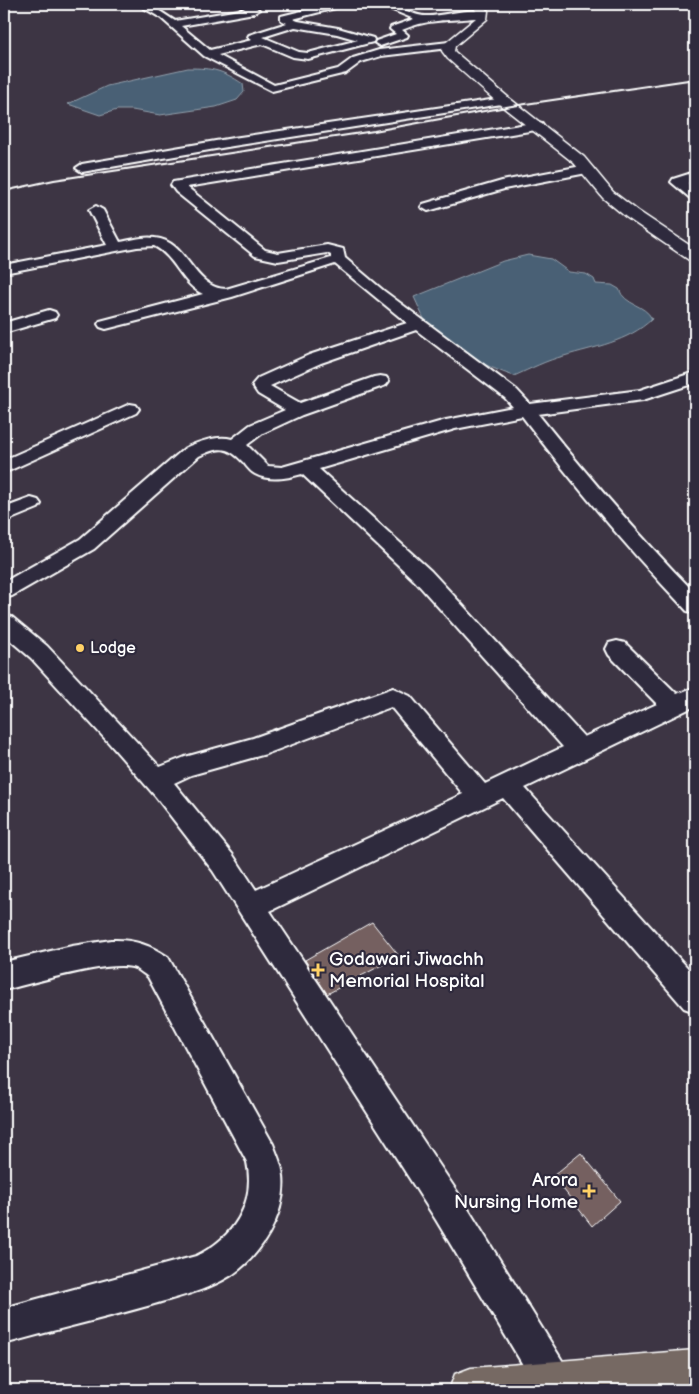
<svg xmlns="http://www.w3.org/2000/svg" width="699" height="1394" viewBox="0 0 699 1394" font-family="'Balsamiq Sans',sans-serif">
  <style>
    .water { fill: #4a6075; stroke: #92a0ac }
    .building { fill: #746061; stroke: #fff }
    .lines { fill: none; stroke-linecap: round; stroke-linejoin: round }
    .minor-casing { stroke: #fff; stroke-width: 4 }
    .tertiary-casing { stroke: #fff; stroke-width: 3 }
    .primary-casing { stroke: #fff; stroke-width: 3 }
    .minor { fill: #2f2a3d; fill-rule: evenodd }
    .tertiary { fill: #2f2a3d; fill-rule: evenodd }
    .primary { fill: #766964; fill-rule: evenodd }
    .rail { stroke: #fff; stroke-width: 2 }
    .poi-dot { fill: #ffd166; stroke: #2f2a3d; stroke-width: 2 }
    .labels { text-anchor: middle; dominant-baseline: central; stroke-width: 4.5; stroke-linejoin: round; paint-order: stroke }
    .poi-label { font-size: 16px; fill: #fff; stroke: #2f2a3d; text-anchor: start }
    .near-poi-label { font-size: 19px; fill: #fff; stroke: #2f2a3d; text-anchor: start }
  </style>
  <rect width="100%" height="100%" fill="#3d3544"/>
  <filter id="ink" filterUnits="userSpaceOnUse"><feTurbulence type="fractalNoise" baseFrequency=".02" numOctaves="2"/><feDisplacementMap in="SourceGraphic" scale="10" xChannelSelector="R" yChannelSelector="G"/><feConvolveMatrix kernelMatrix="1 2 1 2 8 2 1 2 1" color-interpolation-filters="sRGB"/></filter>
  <g filter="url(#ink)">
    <!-- water -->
    <path class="water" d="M188,68c25,0 34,2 55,16l1,8 -7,8 -21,7 -56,8 -28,-5h-15l-17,5 -32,-11 39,-18z
      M528,255l23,4 18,13 17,2 8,5 2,5 16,1 7,4c6,17 26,15 33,30 -24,23 -58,28 -88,37 -17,4 -34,13 -50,20 -28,-9 -71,-30 -88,-54 -5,-8 -8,-17 -12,-25l89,-36z"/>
    <!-- building -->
    <path class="building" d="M372,922l27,34 -72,38 -22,-34z
      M581,1153l39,48 -28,25 -39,-50z"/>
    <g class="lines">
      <!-- minor casing -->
      <g class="minor-casing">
        <path id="minor" d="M137,4h12l26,17 70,-12 -7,-5c8,0 15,0 21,6l-5,3 -73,13 29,24 42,-10 -4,-3 1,-2 38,-12 -6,-3v-4l49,-12h15l-2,2 -50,13 5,2 40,7 35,10 1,2 -1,2 -65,17 -15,-2 -31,-13 -44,11 56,30 64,-16 15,-11 26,-8 70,-8 5,3 -5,3 -68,8 -20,6 -15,11 -74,18 -68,-35 -43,-38zM295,27l42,7 21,6 -50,13 -9,-1 -36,-15z
          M378,4c20,-1 33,12 48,12 14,1 50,-11 61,-2 -7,6 -39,5 -50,7 -12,1 -24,4 -35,9l6,5 -1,2 -27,9 -5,-3 1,-2 20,-7 -6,-5 1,-2 23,-8z
          M504,98l6,3 -2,2 -275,43 -151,26 -6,-4 6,-4 151,-26z
          M538,122l4,1 2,3 -2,3 -355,58 78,63 13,3 49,-8 16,4 2,9 39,33 133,99 13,14 110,-14 55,-18v11l-52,17 -105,14c50,62 101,122 157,179v21l-8,-3c-59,-62 -113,-126 -165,-195l-67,13 -136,40 112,102 153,166 73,-33 -48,-49 -3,-6 3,-6 8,-2 8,2 52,51 18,-7v19l-170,82 170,188v36l-11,-4 -181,-210 -233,113 190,285 108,174 6,13 -3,7h-33l-102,-170 -223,-349 -57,-74 -47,-54 -78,-85 -27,-23v-20l8,2 35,29 113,121 25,-10 68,-19 140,-50 17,8 75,88 78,-37 -148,-166 -113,-107c-15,4 -32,8 -47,0 -4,-2 -8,-7 -11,-11 -16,-17 -24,-17 -45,-7l-105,93 -82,47 -8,2v-16l76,-43 105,-91c14,-6 32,-13 47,-9l18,-14 35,-15 -27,-16 -6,-9 6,-7 51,-23 98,-32 -72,-59 -103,33 -126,32 -6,-2 -2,-3 2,-3 103,-27c-22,-10 -27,-37 -49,-48l-17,1 -133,26v-8l103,-20 -18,-35 7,-4 7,4 17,32c11,-2 24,-6 35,-4 33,3 37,50 71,51l105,-31v-3l-4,-2 -49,8 -23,-5 -79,-64 -5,-7 2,-3zM416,330l89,68 8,9 -67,13 -164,47 -14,-1 -21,-21 16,-12 39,-18 84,-30 3,-4 -3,-4 -6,-1 -6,1 -74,26 -30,-17 51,-23zM391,707l72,87 -207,96 -23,-35 -59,-72 17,-8 75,-21z
          M587,165l6,4 -1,3 -88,17 -76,22 -7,-4 2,-3 79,-23z
          M695,172v8l-7,3 7,6v10l-5,-1 -19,-16 2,-3z
          M49,310l6,2 2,3 -2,3 -51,15v-10z
          M130,404l6,1 3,4 -3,4 -132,60v-13z
          M31,498l7,2 3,4 -3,4 -34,14v-14z
          M111,940c23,-1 39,5 57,17l105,187c4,11 9,21 10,32 4,38 -23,81 -53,100 -24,15 -53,21 -79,29 -49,14 -98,25 -147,39v-36l192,-52c37,-18 60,-52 51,-94l-99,-185c-4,-3 -9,-7 -13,-9 -25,-9 -103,16 -131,22v-28l68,-16z"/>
      </g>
      <!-- tertiary casing -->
      <g class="tertiary-casing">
        <path id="tertiary" d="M472,4h10l6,7 -1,8 -32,27 -1,5 2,2 53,45 75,59 29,35 25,19 57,38v12l-6,-1 -63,-43 -23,-19 -29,-35 -75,-59 -51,-45 -6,-8 1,-6 33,-27v-7z"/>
      </g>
      <!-- primary casing -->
      <g class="primary-casing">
        <path id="primary" d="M695,1350v40h-246l6,-16 16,-6z"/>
      </g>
      <!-- minor -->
      <use href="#minor" class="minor"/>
      <!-- tertiary -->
      <use href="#tertiary" class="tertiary"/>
      <!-- primary -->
      <use href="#primary" class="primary"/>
      <!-- rail -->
      <path class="rail" d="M4,191l50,-11 320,-49 138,-25 183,-27"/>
    </g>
  </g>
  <!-- markers -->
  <g class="poi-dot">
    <circle cx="80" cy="648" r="5"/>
    <path d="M315.5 962.5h5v5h5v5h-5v5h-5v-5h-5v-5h5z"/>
    <path d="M586.5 1183.5h5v5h5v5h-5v5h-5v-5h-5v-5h5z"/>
  </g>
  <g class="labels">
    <!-- poi labels -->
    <g class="poi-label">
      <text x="90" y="648">Lodge</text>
    </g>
    <!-- near-poi labels -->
    <g class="near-poi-label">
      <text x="329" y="959">Godawari Jiwachh<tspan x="329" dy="22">Memorial Hospital</tspan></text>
      <text x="578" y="1180" text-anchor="end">Arora<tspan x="578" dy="22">Nursing Home</tspan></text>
    </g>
  </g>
  <!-- margin -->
  <rect width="699" height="1394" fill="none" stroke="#2f2a3d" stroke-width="20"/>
  <rect x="10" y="10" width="679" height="1374" fill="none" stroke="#fff" stroke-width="2" filter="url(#ink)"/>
</svg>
